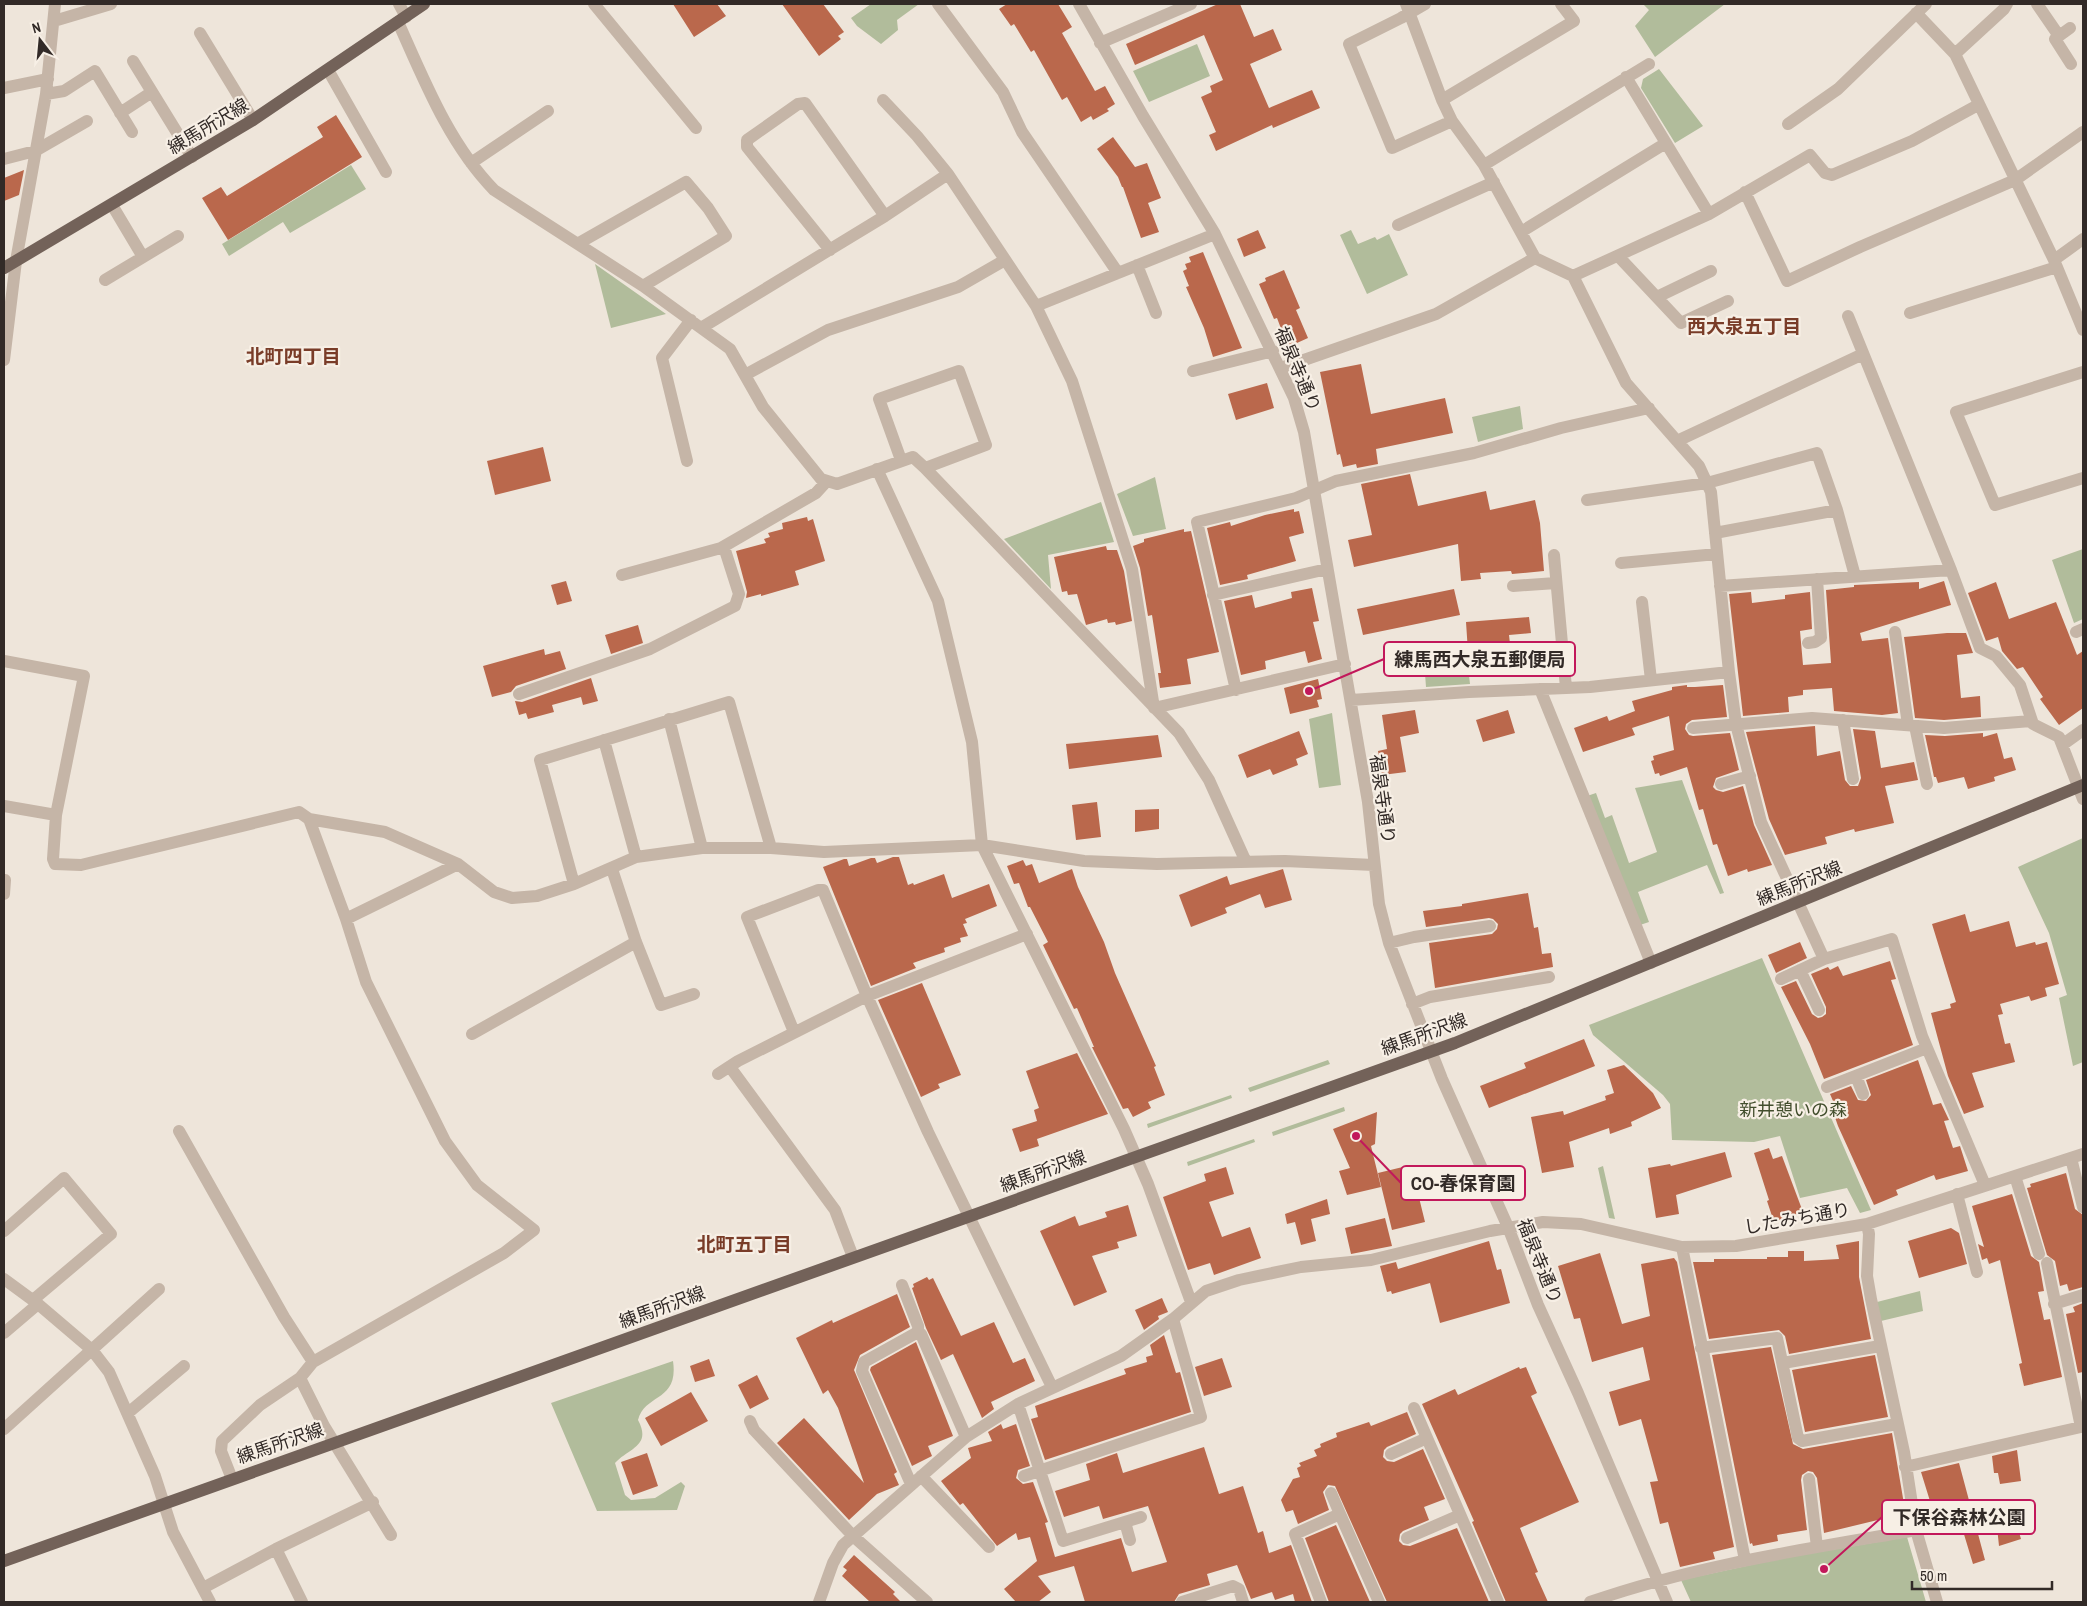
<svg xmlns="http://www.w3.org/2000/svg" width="2087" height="1606" viewBox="0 0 2087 1606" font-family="'Archivo Narrow','Noto Sans JP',sans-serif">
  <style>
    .green { fill: #b1bc9b }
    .building { fill: #ba684c }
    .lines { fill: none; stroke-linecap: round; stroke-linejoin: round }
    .minor { stroke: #c5b5a7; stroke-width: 12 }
    .major { stroke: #736259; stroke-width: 12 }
    .labels { text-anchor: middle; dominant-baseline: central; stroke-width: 4.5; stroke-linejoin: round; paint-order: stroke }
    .street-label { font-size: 18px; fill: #322a27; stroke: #f7efe5 }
    .park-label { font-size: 18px; fill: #424e2d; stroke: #f7efe5 }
    .neighbourhood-label { font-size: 19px; font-weight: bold; fill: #793c28; stroke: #f7efe5 }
    .leader { fill: none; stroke: #c2185b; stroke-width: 2 }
    .callout-dot { fill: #c2185b; stroke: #f7efe5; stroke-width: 2 }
    .callout { fill: #f7efe5; stroke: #c2185b; stroke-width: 2 }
    .callout-label { font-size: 19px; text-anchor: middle; font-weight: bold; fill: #322a27 }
  </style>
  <rect width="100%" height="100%" fill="#eee5da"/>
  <!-- green -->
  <path class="green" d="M871,4h48l-22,16 1,10 -17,14 -24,-18 -6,-8z
    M1643,4h82l-70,53 -20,-31 14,-16z
    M1197,44l13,32 -61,26 -16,-31z
    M1659,69l44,57 -28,17 -34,-55 2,-9z
    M351,165l15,24 -76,44 -7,-11 -54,34 -7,-12z
    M1351,230l7,14 17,-7 2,3 12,-6 19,41 -41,19 -27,-59z
    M595,264l71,50 -55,14z
    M1520,406l3,23 -45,13 -6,-25z
    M1155,477l11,52 -33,7 -16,-42z
    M1101,502l13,40 -66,13 3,34 -47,-50z
    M2083,549v70l-9,4 -22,-63z
    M1465,642l5,42 -44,3 -3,-41z
    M1332,713l9,72 -22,3 -10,-69z
    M1682,780l42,113 -4,1 -13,-29 -69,27 11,30 -9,3 -53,-129 9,-3 9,25 7,-3 17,48 28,-11 -22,-64z
    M2083,838v224l-10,4 -14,-68 8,-3 -18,-62 -31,-66z
    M1762,958l109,252 -11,3 -13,-25 -47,10 -20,-62 -26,6 -82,-2 -2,-36 -7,-9 -70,-60 -4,-10z
    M1328,1060l2,4 -80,28 -2,-4z
    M1231,1095l1,3 -84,30 -1,-4z
    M1344,1107l1,4 -72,25 -1,-4z
    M1254,1139l1,3 -67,24 -1,-4z
    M1603,1166l12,53 -6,-1 -11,-50z
    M1920,1291l3,20 -42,10 -4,-19z
    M673,1361c6,41 -28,32 -35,59 14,26 -9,28 -23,43l10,32 6,5 24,-2 26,-16 4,4 -8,24 -80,1 -46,-108z
    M1907,1537l19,65h-235l-10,-22 102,-22z"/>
  <!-- building -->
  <path class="building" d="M673,4h44l9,12 -32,21z
    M782,4h41l21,28 -6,4 3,3 -22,17z
    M1007,4h51l14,23 -10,6 33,58 10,-5 10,18 -8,5 2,2 -16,9 -2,-4 -10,6 -14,-25 -5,3 -28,-50 -3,2 -17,-28 -3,2 -12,-17z
    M1218,4h22l14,33 19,-8 9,21 -32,14 19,44 43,-18 8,18 -47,20 -1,-3 -56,26 -7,-16 7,-3 -15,-35 11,-5 -2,-6 13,-6 -19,-45 -69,30 -9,-21z
    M336,115l26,42 -134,83 -26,-42 19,-11 6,9 96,-59 -6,-10z
    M1113,137l22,30 12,-4 14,35 -13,5 11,29 -18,6 -18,-51h-1l-4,-10 -21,-28z
    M24,170l-5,25 -15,6v-23z
    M1258,230l8,18 -22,9 -7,-18z
    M1203,252l39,96 -29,9 -9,-29 -18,-41 3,-1 -6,-15 4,-2 -2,-5 6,-2 -2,-5z
    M1284,270l16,38 -4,2 12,28 -20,9 -11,-29 -3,1 -15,-35 7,-3 -1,-3z
    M1361,364l10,50 74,-16 8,35 -77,16 2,15 -21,4 -1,-4 -13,3 -3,-13 -3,1 -17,-83z
    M1267,383l7,25 -38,12 -8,-26z
    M543,447l8,34 -56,14 -8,-34z
    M1410,474l8,32 68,-15 4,19 45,-10 5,23 4,48 -32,3 -1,-3 -31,2 1,6 -20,2 -3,-37 -104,23 -6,-27 24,-5 -11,-51z
    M1294,509v3l5,-1 5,22 -15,4 7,24 -49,14 1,4 -28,6 -13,-57 23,-6 1,4 34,-11z
    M807,517l1,4 5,-2 12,42 -30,10 4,14 -38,11v-2l-15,4 1,-6 -11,-41 30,-8 -2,-4 6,-2 -2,-4 15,-4 -1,-6z
    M1184,529v3l7,-1 28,121 -32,7 4,25 -31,4 -2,-15h3l-9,-58 -4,1 -8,-48 -7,-22 11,-4v-3z
    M1106,546l1,4h10l7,21 8,50 -16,4 -1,-3 -7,1 -1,-4 -21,6 -9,-31 -9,1 -1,-4 -5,1 -8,-35z
    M566,581l6,20 -15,4 -6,-20z
    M1944,581l7,24 -91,28 2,8 26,-3 10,75 -16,2 -48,-4 -2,-23 -29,2v5l-15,2 1,15 -46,4 -14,-122 22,-2 1,11 33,-4v-4l25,-3 2,37 -12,2 3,34 28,-2 -5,-73 28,-3v-2l65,-3v7z
    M1996,582l13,37 47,-17 21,53 6,-4v57l-24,17 -19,-26 3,-2 -20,-30 -6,2 -15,-18 -4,-14 -12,4 -18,-48z
    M1312,588l7,33 -6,1 9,37 -14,4 -3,-12 -40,10 1,8 -25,6 -17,-74 28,-6 3,13 37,-10 -1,-6z
    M1454,589l6,26 -97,20 -6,-26z
    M1529,617l2,16 -22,2 1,9 -27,2v5l-15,1 -2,-30z
    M638,625l5,18 -32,11 -6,-19z
    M1947,633h19l7,20 -16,2 4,43 19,-2 1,21 -37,3 -29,-2 -11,-81z
    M544,649l1,6 15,-4 6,18 -50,17 -5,6 -19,5 -9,-31z
    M591,678l7,23 -15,4 -2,-8 -29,8 2,7 -26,7 -2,-6 -7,2 -4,-14 7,1z
    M1318,679l4,20 -5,1 2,7 -29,7 -6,-26z
    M1687,685v2h8l28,-2 4,32 -35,3 -6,4 -1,5 4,6 4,1 37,-3 9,37 -23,8 -3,9 3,3 7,2 20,-6 11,39 18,40 -24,7 -1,-3 -19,7 -11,-32 -4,1 -10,-36 -4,1 -12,-43 -27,9 -1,-3 -4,1 -4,-13 3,-1 -1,-4 21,-6 -5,-34 -37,12 3,7 -52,17 -9,-24 33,-12 2,5 26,-10 -3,-10 40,-11v-3z
    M1415,710l4,23 -19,4 6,35 -24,3 -4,-24 9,-2 -5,-34z
    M1508,710l7,23 -32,9 -7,-22z
    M1815,726l2,30 23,-5 5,29 5,6h8l3,-8 -8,-49 22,2 6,37 33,-6 4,18 -33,6 9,37 -39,9 -1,-3 -29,8 2,7 -42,11 -16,-36 -23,-87z
    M1299,731l9,23 -12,5 2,6 -25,10 -3,-6 -23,9 -9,-23z
    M1983,733v4l14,-4 7,26 8,-2 4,13 -22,7 1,4 -27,8 -4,-12 -26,6 -2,-6h-2l-9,-42 20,1z
    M1158,735l4,22 -93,12 -3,-25z
    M1097,802l4,35 -25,3 -4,-35z
    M1159,809v20l-24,3v-22z
    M893,857h6l9,28 5,-2 1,2 30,-11 8,24 37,-14 8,22 -32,13 2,4 -4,1 5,12 -8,2 1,4 -17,6 1,4 -32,11 3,5 -45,18 -48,-119 21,-8h3l2,7 22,-8h4l2,5z
    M1023,860l3,6 6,-2 7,19 33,-14 6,18 26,55 11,31 41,93 -2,1 11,28 -17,7 3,6 -18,9 -5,-9 -5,1 -31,-62h2l-17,-39 -3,1 -31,-64 5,-3 -18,-35h-2l-9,-24 -5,1 -7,-18z
    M1283,869l9,31 -27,8 -5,-14 -35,14 2,5 -36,14 -12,-32 48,-19 3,9z
    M1528,893l6,35 4,-1 4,27 9,-1 2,14 -118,21 -6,-45 63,-9 5,-5 1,-5 -5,-5 -4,-1 -63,9 -3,-16 39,-5v-2z
    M1965,914l5,18 39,-11 7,26 19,-5 1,3 11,-3 12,42 -14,4 2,8 -16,5 -2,-5 -29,8 3,10 -5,1 7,29 5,-1 5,19 -43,11 12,34 -20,7 -16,-38 -17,-63 20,-5 -1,-4 6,-2 -24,-78z
    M1800,942l7,16 -31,15 -8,-18z
    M1890,961l6,18 -5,1 22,65 -89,34 -14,-35 -29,-57 15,-6 16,33 6,4 4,-1 4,-3v-7l-15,-33 17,-7 2,3 8,-4 5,10z
    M922,983l39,92 -23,9 2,4 -19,9 -43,-97z
    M1584,1039l11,27 -106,42 -9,-22 46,-18 -2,-5z
    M1077,1053l31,61 -71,25 2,7 -19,6 -8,-23 25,-8 -3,-11 5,-2 -13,-37z
    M1918,1060l15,45 8,-2 8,17 -5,1 9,27 7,-2 8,25 -32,9 -2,-5 -38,15 2,5 -24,10 -36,-79 -8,-23 3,-2 -3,-7 21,-8 7,14 8,1 5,-6 -5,-15z
    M1624,1065l29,28 8,15 -30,14 1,4 -22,8 -1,-6 -40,14 5,25 -32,6 -11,-56 32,-6 1,4 42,-15 -1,-4 9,-3 -7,-23z
    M1377,1112l-2,32 -4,2 10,41 -34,8 -8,-24 11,-3 -17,-39z
    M1769,1148l4,11 9,-3 21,56 -29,10 -7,-21 2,-1 -15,-47z
    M1725,1152l7,25 -56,18 3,19 -23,4 -8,-50 22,-4 1,2z
    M1411,1165l14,57 -33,8 -14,-57z
    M1226,1167l8,27 -25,8 13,35 28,-10 11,31 -47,17 -4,-12 -22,7 -25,-73 43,-16 -2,-7z
    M2066,1173l9,36 8,6v72l-14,4 -2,-7 -7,2 -5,-25 -8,-6 -20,-67 4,-1 -1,-3z
    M2012,1194l19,62 8,6 5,29 -6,1 6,28 6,-1 12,58 -38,9 -5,-22 3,-1 -22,-103 -11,4 -2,-6 -5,2 -4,-16 6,3 -12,-41z
    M1327,1199l3,15 -19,5 5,22 -15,4 -6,-23 -8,2 -2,-10z
    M1128,1205l9,31 -20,6 2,6 -27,8 15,36 -33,14 -34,-75 35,-15 4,10 28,-9 -2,-5z
    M1385,1218l7,28 -41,8 -6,-26z
    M1951,1228l8,5 8,31 -48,14 -11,-37z
    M1489,1241l8,29 4,-1 9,34 -70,20 -10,-40 -38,11 -1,-3 -4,1 -7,-26 16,-4 2,7z
    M1859,1241v36l12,62 -82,15 -4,-18 -6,-6 -70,9 -16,-77h21v-3h53v-2h21v-6h16v10l35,-2 -3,-14z
    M1600,1253l22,71 28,-8 -9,-52 33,-6 3,4 57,285 -21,5 2,7 -35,8 -12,-45 -8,2 -10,-42 8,-1 -17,-62 -22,7 -10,-34 41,-12 -7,-33 -51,15 -12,-44 -6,1 -16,-53z
    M927,1277l2,3 4,-2 28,58 33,-14 19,41 12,-5 10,23 -44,21 3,7 -12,9 -29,-64 -12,6 -15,-32 -14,-40 2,-1 -1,-3z
    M897,1294l13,33 -50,28 -6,15 43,102 -3,2 5,11 -22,9 -28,26 -72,-77 27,-25 60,65 -26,-75 -10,-18 -5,4 -27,-56 36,-18 1,3z
    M1162,1298l6,14 -10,4 1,3 -15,11 -9,-20z
    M2083,1303v69l-5,1 -12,-59 9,-2 -2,-5z
    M1164,1335l12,38 4,-1 11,40 -146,48 -14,-41 7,-2 -3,-11 91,-32 -2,-5 23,-7 -1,-5 7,-2 -3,-10z
    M916,1342l37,94 -25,10 4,10 -20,10 -42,-96 1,-3z
    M1771,1347l22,97 10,5 89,-16 14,83 -20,4v-2l-62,15 -7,-55 -4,-6 -5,-1 -6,4 -1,5 6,50 -30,5 1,6 -25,5 -1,-3 -2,1 -38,-189z
    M1875,1355l13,62 -83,15 -13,-62z
    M1222,1358l10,29 -28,9 -9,-29z
    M709,1359l6,17 -20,6 -5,-16z
    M1519,1367l1,2 6,-2 11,26 -6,3 48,106 -59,26 18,44 -3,1 13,29h-42l-34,-80 2,-1 -52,-117 33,-15 3,6z
    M757,1375l12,24 -19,10 -12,-24z
    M691,1392l17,29 -47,25 -16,-28z
    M1407,1412l9,22 -29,13 -3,3 -1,7 4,4 7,1 29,-13 22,50 -21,8 5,13 -26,11 -3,3 -1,7 4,4 7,1 47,-18 32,74h-102l-52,-116 -7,-1 -5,7 6,18 -31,14 -5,-14 -7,2 -5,-12 12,-21 7,-2 -3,-9 4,-2 -2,-3 18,-7 -3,-6 7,-3 -1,-3 17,-7 -1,-4 33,-11 2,4z
    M1001,1424l2,5 13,-5 14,42 -12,4 -2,8 7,6 10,-2 15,40 -3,1 10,34 66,-19 11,34 35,-10 -19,-56 -45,13 -4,-13 -35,11 -9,-26 35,-11 -4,-16 31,-11 6,20 81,-26 15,47 24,-8 15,47 5,-2 6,22 22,-8 21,57h-17l-2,-8 -18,6 -3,-8 -21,7 -14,-34 -30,9 3,11 -31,9 -5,8h-89l-11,-36 -36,10 13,16 -13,10h-22l-12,-13 33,-28 -7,-24 -12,3 -2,-7 -19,13 -34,-43 -3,2 -19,-24 30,-23 -3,-10 24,-7 -4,-9z
    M2017,1450l4,31 -21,3 -2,-11h-4l-2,-17z
    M647,1453l11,33 -25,9 -12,-33z
    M1959,1463l26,97 -12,4 -17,-56 -22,6 -13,-42z
    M2013,1512l8,27 -22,7 -3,-29z
    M1336,1525l34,77h-41l-24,-64z
    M854,1555l41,37 -2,2 8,8h-31l-28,-26 5,-6 -4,-3z"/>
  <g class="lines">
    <!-- minor -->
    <path class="minor" d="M399,4l7,13
      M594,4l102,124
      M938,4l65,88 19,40 96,141
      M1079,4l64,112 72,118 79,164 10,34 10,58 54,312 11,102 10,39 53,136 66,148 30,78 40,88 89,209
      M1406,4l36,96 10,21 32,44 51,93 38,18 53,107 73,83 12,26 18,180 7,52 25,98 63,137
      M1425,4l-24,14 -52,26 43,104 60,-27
      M2007,4l-3,5 -49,45 99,206 29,70
      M2037,4l22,32 -4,3 16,25
      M1916,13l39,41
      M54,21l57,-17
      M398,22c26,58 51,122 96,168l149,96 87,63 33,58 58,72 16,5 76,-27 12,11 254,265 30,47 37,82
      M200,33l53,87
      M2059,36l11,-8
      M1100,43l91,-39
      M133,61l59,96
      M328,70l58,102
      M1626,77l83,137
      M4,88l44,-9
      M46,94l18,-3 31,-20 37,61
      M883,100l34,36 31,38 88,132 36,75 60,188 22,139
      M1442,100l132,-79 -13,-17
      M120,113l32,-21
      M1788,124l50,-35 88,-85
      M4,159l31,-8 52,-30
      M471,163l77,-52
      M1484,165l165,-101
      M1745,192l42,89 73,-34 155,-67 68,-48
      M112,205l31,52
      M1398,225l96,-43
      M1521,232l145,-89
      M579,243l107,-61 22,26 18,28 -83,50
      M830,250l-83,-103v-7l51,-36 7,-1 80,113
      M1618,256l63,67 47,-22
      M2054,260l29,-21
      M1137,265l19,48
      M1573,276l136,-62 101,-59 15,18 7,2 80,-34 66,-36
      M105,280l73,-44
      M1657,297l54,-26
      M1036,306l179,-72
      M1910,313l147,-46
      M1848,316l103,254 29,78 16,8 24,29 13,39 26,13 24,62
      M701,328l184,-112 63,-42
      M4,360l12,-99 30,-167 9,-90
      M1281,368l155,-54 99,-56
      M1193,371l80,-20
      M2083,372l-127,40 39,93 88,-27
      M745,375l83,-45 130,-43 47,-27
      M1677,441l186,-87
      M901,460l-22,-61 80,-28 27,74 -61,23
      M687,461l-25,-103 29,-38
      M877,469l61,132 34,141 10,103 142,284 24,55 43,118
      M1587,500l120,-17 110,-30 20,57 18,66
      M1715,533l122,-23
      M1554,555l12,133
      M1621,563l96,-9
      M622,575l99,-27 95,-55 11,-12
      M1513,586l43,-3
      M1720,586l231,-16
      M1213,595l114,-26
      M1642,602l9,78
      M1895,632l13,93
      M2076,632l7,-3
      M1808,643l7,-1 6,-4 -4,-59
      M4,661l80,15 -28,139 -3,44 2,5 26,1 218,-53 10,7 76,13 73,32 36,28 18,6 25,-2 37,-12 62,-27 66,-9h69l53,4 158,-7 102,16 73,3 128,-3 89,4
      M1540,689l111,274
      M1236,690l-39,-168 99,-24 40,-17 138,-28 87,-25 88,-20
      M519,694l131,-45 85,-43 4,-12 -15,-47
      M1351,700l118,-8 121,-5 139,-15
      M1154,708l191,-44
      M669,719l33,129
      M1843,720l10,59
      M1915,726l12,58
      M1693,728l119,-10 132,10 87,-7
      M604,740l32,117
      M2062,745l21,-15
      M1721,784l29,-8
      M4,806l52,9
      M612,869l24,73 25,63 33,-11
      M574,884l-34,-124 189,-58 42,146
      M4,894l1,-14
      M346,919l112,-55
      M1027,934l-160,62 61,136 124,255
      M1389,943l25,-6 76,-11
      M1800,970l19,40
      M1781,979l43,-20 68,-20 30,97 63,149
      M1412,1004l18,-7 119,-20
      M472,1034l164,-92
      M730,1067l105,143 18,47
      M718,1074l20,-13 129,-65 -44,-106h-5l-71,27 47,115
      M1856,1076l7,18
      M1827,1087l100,-39
      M179,1131l105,186 29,45
      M2071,1158l12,49
      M2015,1176l24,78
      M1957,1194l20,78
      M1867,1224l2,10 -2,42 4,23 33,153 12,78 21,72
      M4,1231l60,-53 47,56 -78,66
      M1682,1247l63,313
      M4,1279l34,25 54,46 17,22 46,104 18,56 37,70
      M902,1285l16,41v6
      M2054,1304l29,-9
      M4,1333l34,-29
      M1701,1348l76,-10 21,100 4,3 95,-17
      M1783,1363l97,-17
      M300,1378l24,48 67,109
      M1018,1404l45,137 78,-24
      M1414,1408l84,194
      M128,1413l56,-47
      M750,1421l4,9 99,106 74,66
      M4,1429l155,-140
      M1391,1454l36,-16
      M1905,1467l176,-40 -34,-164
      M921,1476l68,71
      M1024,1476l177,-59 -28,-98
      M232,1479l-11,-28 1,-10 38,-36 40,-27 13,-16 191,-109 30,-23 -57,-45 -32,-44 -79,-159 -20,-63 -37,-100
      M1809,1479l8,68
      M911,1484l-49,-113 2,-9 54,-30 3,2 45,103
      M1331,1493l9,21
      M1125,1522l5,18
      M1407,1538l53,-23
      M276,1549l26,53
      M203,1588l73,-39 97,-47
      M819,1602l14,-39 10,-18 123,-108 52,-33 103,-48 52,-37 33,-28 33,-11 62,-13 70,-7 119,-29 53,-9 38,2 101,23 54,-1 131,-22 216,-70
      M1182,1602l51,-16 6,3 4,13
      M1321,1602l-26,-68 45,-20 39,88
      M1590,1602c106,-37 217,-53 326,-72"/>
    <!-- major -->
    <path class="major" d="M4,268l249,-148 171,-116
      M4,1561l1451,-518 628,-258"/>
  </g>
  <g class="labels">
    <!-- street labels -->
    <g class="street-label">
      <text transform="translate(208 126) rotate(-31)">練馬所沢線</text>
      <text transform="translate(1298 369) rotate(67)">福泉寺通り</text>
      <text transform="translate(1383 799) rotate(82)">福泉寺通り</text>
      <text transform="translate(1799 883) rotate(-22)">練馬所沢線</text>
      <text transform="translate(1424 1034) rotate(-20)">練馬所沢線</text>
      <text transform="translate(1043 1171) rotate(-20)">練馬所沢線</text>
      <text transform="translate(1797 1218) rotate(-10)">したみち通り</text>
      <text transform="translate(1540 1261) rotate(68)">福泉寺通り</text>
      <text transform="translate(662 1307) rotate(-20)">練馬所沢線</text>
      <text transform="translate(280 1443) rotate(-19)">練馬所沢線</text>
    </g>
    <!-- park labels -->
    <g class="park-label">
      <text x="1793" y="1109">新井憩いの森</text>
    </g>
    <!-- neighbourhood labels -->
    <g class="neighbourhood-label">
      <text x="1744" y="326">西大泉五丁目</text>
      <text x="293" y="356">北町四丁目</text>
      <text x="744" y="1244">北町五丁目</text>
    </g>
  </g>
  <!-- callouts -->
  <path class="leader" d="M1309 691L1384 659M1356 1136L1401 1183M1824 1569L1882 1517"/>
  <g class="callout-dot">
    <circle cx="1309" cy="691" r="5"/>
    <circle cx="1356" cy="1136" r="5"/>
    <circle cx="1824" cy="1569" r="5"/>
  </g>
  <g class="callout">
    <rect x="1384" y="642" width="191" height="34" rx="5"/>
    <rect x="1401" y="1166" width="124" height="34" rx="5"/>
    <rect x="1882" y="1500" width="153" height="34" rx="5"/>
  </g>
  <g class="callout-label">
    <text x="1480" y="666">練馬西大泉五郵便局</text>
    <text x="1463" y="1190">CO-春保育園</text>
    <text x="1959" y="1524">下保谷森林公園</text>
  </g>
  <!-- border -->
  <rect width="2087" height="1606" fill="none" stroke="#322a27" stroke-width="10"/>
  <!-- north arrow -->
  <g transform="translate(40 40) rotate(344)" stroke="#f7efe5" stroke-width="4" paint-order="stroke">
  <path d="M0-4L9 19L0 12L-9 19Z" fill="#322a27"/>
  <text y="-8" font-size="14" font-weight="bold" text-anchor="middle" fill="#322a27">N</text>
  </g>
  <!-- scale -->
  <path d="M1912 1581v8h140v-8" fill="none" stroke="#322a27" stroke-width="2.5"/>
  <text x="1920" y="1581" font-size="15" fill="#322a27" stroke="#f7efe5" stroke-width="4" paint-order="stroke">50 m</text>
</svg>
